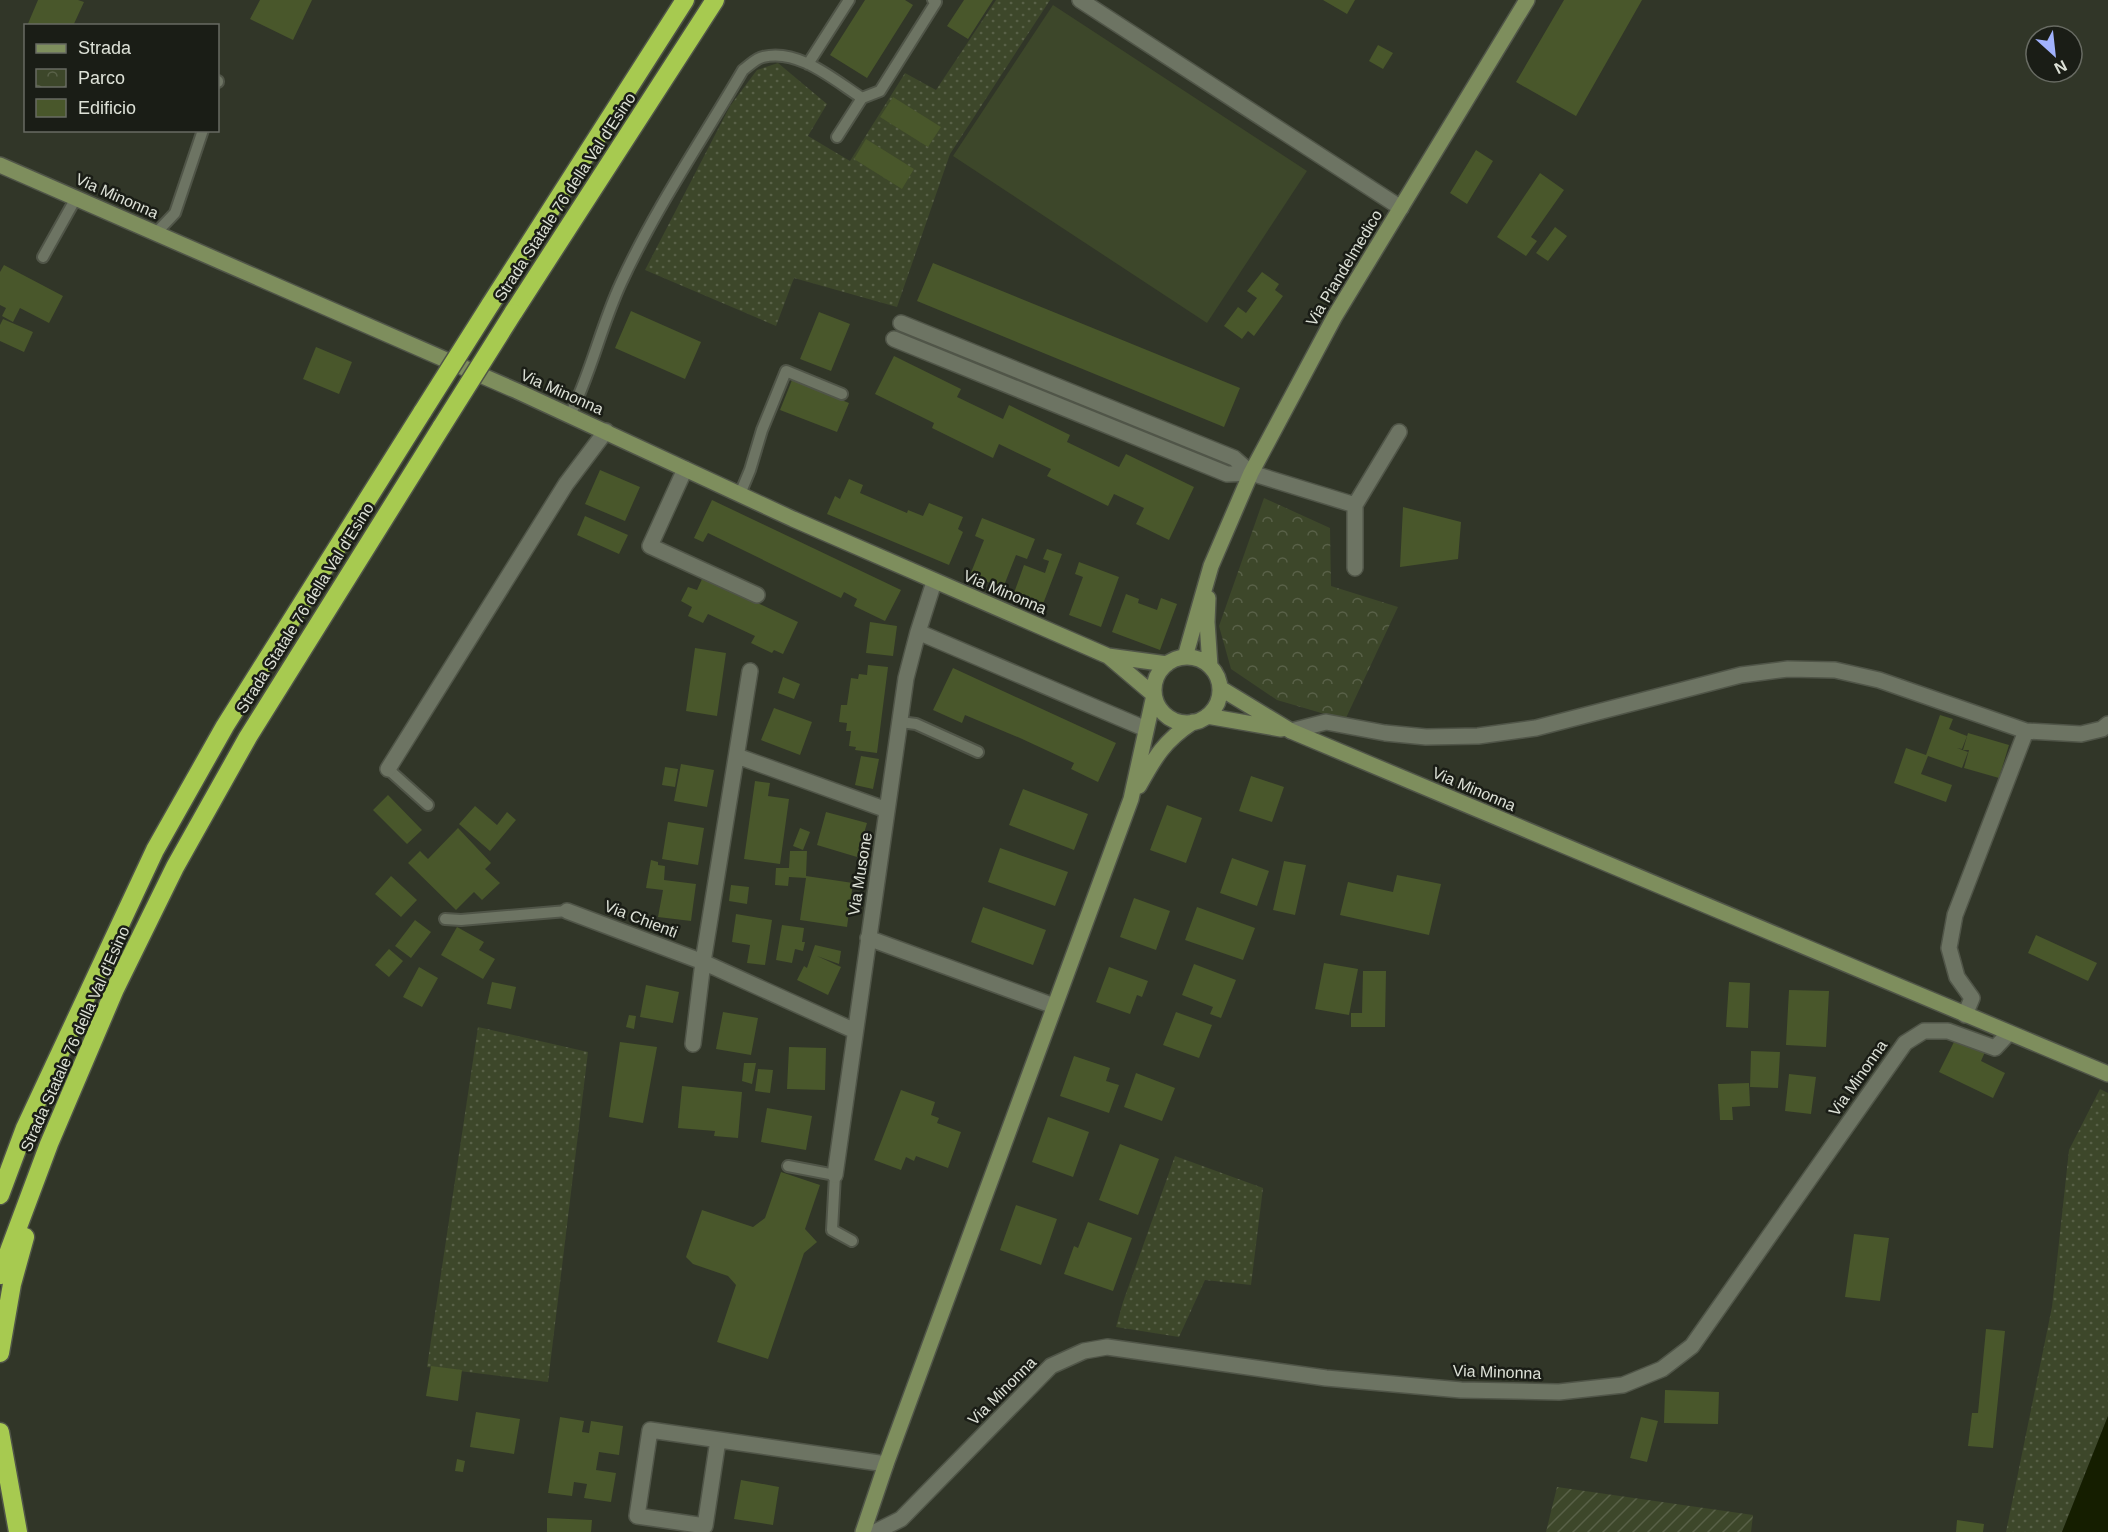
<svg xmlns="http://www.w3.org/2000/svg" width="2108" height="1532" viewBox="0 0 2108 1532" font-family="Arial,sans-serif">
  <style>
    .grass { fill: url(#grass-dots) }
    .park { fill: url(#park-crowns) }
    .garden { fill: url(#garden-furrows) }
    .pitch { fill: #3d472a }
    .water { fill: #151e00 }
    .building { fill: #49572b }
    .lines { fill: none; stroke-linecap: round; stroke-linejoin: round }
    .lane-casing { stroke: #505548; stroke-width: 14 }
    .street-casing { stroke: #505548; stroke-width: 18 }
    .secondary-casing { stroke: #505548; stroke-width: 18 }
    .highway-casing { stroke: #505548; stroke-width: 21 }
    .lane { stroke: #6d7463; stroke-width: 10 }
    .street { stroke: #6d7463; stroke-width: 15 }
    .secondary { stroke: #7e8e5d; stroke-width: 15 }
    .highway { stroke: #a7ca50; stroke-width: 18 }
    .highway-bridge-casing { stroke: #505548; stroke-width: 21; stroke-linecap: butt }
    .highway-bridge { stroke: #a7ca50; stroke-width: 18 }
    .labels { text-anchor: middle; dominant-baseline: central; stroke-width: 5; stroke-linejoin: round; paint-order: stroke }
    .street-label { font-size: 16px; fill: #dde1d7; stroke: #1a1d16 }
  </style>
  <defs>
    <pattern id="grass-dots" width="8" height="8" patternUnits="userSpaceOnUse" patternTransform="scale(1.5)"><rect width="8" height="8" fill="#3d472a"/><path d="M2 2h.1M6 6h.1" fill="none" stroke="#596148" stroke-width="1.8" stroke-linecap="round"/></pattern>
    <pattern id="park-crowns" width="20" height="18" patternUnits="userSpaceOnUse" patternTransform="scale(1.5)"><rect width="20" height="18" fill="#3d472a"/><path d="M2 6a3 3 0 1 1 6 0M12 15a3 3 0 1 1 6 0" fill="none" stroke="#596148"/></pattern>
    <pattern id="garden-furrows" width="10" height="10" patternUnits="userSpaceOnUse" patternTransform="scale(1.5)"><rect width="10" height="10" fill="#3d472a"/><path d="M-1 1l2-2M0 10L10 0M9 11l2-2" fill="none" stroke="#596148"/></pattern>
  </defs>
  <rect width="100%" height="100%" fill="#313628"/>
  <!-- grass -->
  <path class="grass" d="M996,0h54l-100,154 -53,153 -103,-29 -18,48 -131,-56 85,-164 27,-36 21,-7 49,41 -19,32 42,25 55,-88 31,17z
    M478,1027l110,25 -40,330 -121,-15z
    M2100,1089l8,4v323l-46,116h-56l46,-225 17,-157z
    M1175,1156l88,32 -12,97 -46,-5 -26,57 -63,-10 7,-25z"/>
  <!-- park -->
  <path class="park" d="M1264,498l66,30 1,58 67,21 -53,113 -68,-20 -46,-31 -12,-43z"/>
  <!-- garden -->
  <path class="garden" d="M1557,1487l196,28 -2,17h-205z"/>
  <!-- pitch -->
  <path class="pitch" d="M1053,5l254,166 -100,152 -254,-167z"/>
  <!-- water -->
  <path class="water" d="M2108,1416v116h-46z"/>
  <!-- building -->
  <path class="building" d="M38,0h40l6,2 -11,24h-46z
    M260,0h52l-19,40 -43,-21z
    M865,0h40l8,5 -46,73 -37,-23z
    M964,0h29l-25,39 -21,-13z
    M1323,0h32l-8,14z
    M1564,0h78l-66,116 -60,-34z
    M1378,45l15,8 -10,16 -14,-8z
    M893,97l48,30 -13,20 -48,-30z
    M866,139l48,30 -12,20 -48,-30z
    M1476,150l17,11 -26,43 -17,-11z
    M1540,173l24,17 -33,47 6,4 -11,15 -29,-19z
    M1555,227l12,9 -19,25 -12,-8z
    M933,263l307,125 -16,39 -307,-126z
    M4,265l59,31 -14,27 -29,-15 -7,14 -11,-6 4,-8 -6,-3v-33z
    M1262,272l17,12 -4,6 8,6 -29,40 -6,-5 -6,8 -18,-13 14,-19 8,6 11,-15 -10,-7z
    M631,311l70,31 -16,37 -70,-31z
    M819,312l31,12 -19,47 -31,-12z
    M3,319l30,13 -9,20 -24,-11v-16z
    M316,347l36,15 -13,32 -36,-15z
    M894,356l67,33 -4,8 46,22 6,-14 61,30 -3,7 52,25 7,-13 68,33 -25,53 -33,-16 8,-16 -30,-14 -6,12 -61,-30 4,-7 -52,-25 -6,14 -61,-30 2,-5 -59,-29z
    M792,380l57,23 -12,29 -57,-22z
    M600,470l40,17 -15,34 -40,-17z
    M849,479l14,6 -3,8 47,20 1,-3 15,6 6,-13 34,14 -5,12 5,3 -14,33 -122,-51 8,-18 5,3z
    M712,500l189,90 -16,31 -31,-15 3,-7 -13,-7 -3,6 -133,-65 -5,9 -9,-4z
    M1403,507l58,15 -3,37 -58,8z
    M585,516l43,19 -9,19 -42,-19z
    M982,518l53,21 -8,20 -11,-4 -13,33 -33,-13 14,-35 -9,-4z
    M1047,549l15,5 -19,50 -29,-11 10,-28 21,8 4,-12 -6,-2z
    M1079,562l40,15 -18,50 -32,-12 14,-38 -8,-3z
    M703,577l95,45 -15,32 -9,-4 -2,3 -21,-10 4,-7 -47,-22 -5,9 -15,-7 4,-9 -11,-6 7,-14 9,3z
    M1126,594l13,5 -1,4 19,7 4,-12 16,6 -17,46 -48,-18z
    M870,622l27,4 -4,30 -27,-3z
    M695,648l31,5 -9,63 -31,-5z
    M868,665l20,2 -11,86 -22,-3 1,-3 -7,-1 2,-15h-5l1,-8 -8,-1 2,-17h6l4,-27 7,1 1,-5 8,1z
    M953,668l163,75 -18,39 -27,-13 3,-6 -54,-25 -55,-23 -3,8 -29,-13z
    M783,677l17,7 -6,15 -16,-6z
    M774,708l38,14 -12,33 -39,-15z
    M1940,715l13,4 -4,10 18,7 -5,13 -5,-1 11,4 -6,16 -34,-12 -7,18 31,11 -6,17 -52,-19 12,-35 20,7z
    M1968,733l41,12 -10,33 -35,-10 5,-18h-6z
    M861,756l18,3 -6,30 -18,-4z
    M681,764l33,6 -7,37 -33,-6z
    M665,767l13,2 -3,18 -13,-2z
    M1251,776l33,11 -12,35 -33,-11z
    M755,781l15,2 -2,13 21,3 -9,65 -36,-5z
    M1023,789l65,25 -14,36 -65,-25z
    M388,795l34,35 -15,14 -34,-34z
    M1167,805l35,13 -16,45 -36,-13z
    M475,806l22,19 10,-13 9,8 -26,31 -31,-27z
    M826,812l41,11 -10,34 -40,-12z
    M668,822l36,6 -6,37 -36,-6z
    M458,828l33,35 -6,6 15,14 -18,17 -8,-8 -18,18 -48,-47 12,-12 8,8z
    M800,828l10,4 -7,18 -10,-4z
    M1000,848l68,24 -13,34 -67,-24z
    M790,851h17l-1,25 47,7 -6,44 -47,-7 6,-42 -17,-1 -1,9 -13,-1 1,-17h13z
    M1232,858l37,13 -12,35 -37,-13z
    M651,860l7,2v3l7,1 -1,14 32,4 -5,37 -33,-4 5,-27 -17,-2z
    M1284,861l22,4 -11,50 -22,-5z
    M1397,875l44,9 -12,51 -89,-20 8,-33 45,10z
    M391,876l26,24 -16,17 -26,-23z
    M731,885l18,2 -2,17 -18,-3z
    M1134,898l36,13 -14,39 -36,-13z
    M983,907l63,23 -13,35 -62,-23z
    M1197,907l58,21 -12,32 -58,-20z
    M736,914l36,6 -7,45 -18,-2 3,-18 -18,-3z
    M415,920l16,12 -20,26 -16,-12z
    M782,925l22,3 -2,14h3l-2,9 -8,-2 -3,14 -16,-3z
    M457,927l27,15 -5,8 16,9 -12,20 -42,-24z
    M2036,935l61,28 -9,18 -60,-28z
    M815,945l26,6 -2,13 -22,-8 24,11 -13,28 -31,-15 7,-14 3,2z
    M389,949l14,12 -14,16 -14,-12z
    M1324,963l34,6 -9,46 -34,-6z
    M1194,964l42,16 -15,38 -11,-4 3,-7 -31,-12z
    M419,967l19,11 -16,29 -19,-10z
    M1109,967l39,14 -6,16 -5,-2 -7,19 -34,-12z
    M1363,971h23l-1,56h-34v-14h11z
    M492,982l24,5 -5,22 -24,-5z
    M1729,982l21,1 -2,45 -22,-1z
    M646,985l33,7 -6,31 -33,-6z
    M1789,990l40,1 -3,56 -40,-2z
    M723,1012l35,6 -7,37 -35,-6z
    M1176,1012l36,13 -13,33 -36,-13z
    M629,1015l7,1 -2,13 -8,-2z
    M1956,1038l29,14 -4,9 24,12 -12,25 -54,-26z
    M620,1042l37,5 -14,76 -34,-6z
    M789,1047l37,1 -1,42 -38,-1z
    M1751,1051l29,1 -2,36 -28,-1z
    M1074,1056l36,12 -4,13 13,4 -10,28 -49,-17z
    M744,1063h12l-4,21 -10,-3z
    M758,1069l15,1 -3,23 -15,-2z
    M1136,1073l39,15 -13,33 -38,-14z
    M1789,1074l27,3 -5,37 -26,-3z
    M1749,1083l1,23 -18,1 1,13h-13l-2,-36z
    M682,1086l60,6 -4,46 -24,-2 1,-5 -37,-3z
    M901,1090l34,12 -4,13 8,3 -2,5 24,9 -13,36 -32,-12 -2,5 -8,-4 -5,13 -27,-10z
    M767,1108l45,8 -6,34 -45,-8z
    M1048,1117l41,15 -16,45 -41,-15z
    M1120,1144l39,15 -21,56 -39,-15z
    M781,1172l39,13 -15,44 12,13 -13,11 -36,106 -51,-17 19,-57 -8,-9 -35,-12 -7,-7 16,-47 51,17 12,-9z
    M1016,1205l41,14 -16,46 -41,-15z
    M1088,1222l44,16 -19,53 -49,-17 10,-28 4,2z
    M1854,1234l35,4 -9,63 -35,-4z
    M1986,1329l19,2 -12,117 -25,-2 4,-33h6z
    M431,1366l31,4 -4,31 -32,-5z
    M1665,1390l54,2 -1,32 -54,-1z
    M476,1412l44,7 -6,35 -44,-7z
    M560,1417l24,4 -2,11 7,1 2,-12 32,5 -4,29 -20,-3 -3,18 20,3 -5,29 -27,-4 3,-14 -13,-2 -2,14 -24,-3z
    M1641,1417l17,4 -11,41 -17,-4z
    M457,1459l8,2 -2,11 -8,-1z
    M741,1480l38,7 -6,38 -39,-6z
    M547,1518l45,2 -1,12h-44z
    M1957,1520l27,4 -1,8h-27z"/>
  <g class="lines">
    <!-- lane casing -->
    <g class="lane-casing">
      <path id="lane" d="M808,64l41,-64
        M218,82v-1
        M837,137l25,-39 18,-7 56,-89 -3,-2
        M156,233l19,-20 28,-83
        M43,257l33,-59
        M570,415c21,-42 31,-89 51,-132 34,-74 81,-143 122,-213 6,-4 13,-12 20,-13 35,-9 71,23 99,41
        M740,494l10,-24 12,-40 24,-59 56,23
        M900,722l16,2 62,28
        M388,769l40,36
        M445,919l16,1 106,-9
        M788,1166l47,9 -3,55 20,11"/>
    </g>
    <!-- street casing -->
    <g class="street-casing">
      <path id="street" d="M1080,0l321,208
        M901,323l333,135 17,15
        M894,339l333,135 24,-1 104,32v63
        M685,469l-35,77 107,49
        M1355,505l44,-73
        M918,632l228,97
        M750,671l-47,291 152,69
        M1291,731l35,-9 59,11 41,4 52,-1 58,-8 205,-53 47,-6 47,1 44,10 147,51 55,3 21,-5 6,-5
        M737,756l150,54
        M388,769l178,-285 40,-53
        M567,911l136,51 -10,82
        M868,938l186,68
        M1965,1015l7,-17 -15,-21 -8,-29 6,-33 71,-184
        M835,1175l71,-497 12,-46 16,-50
        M718,1440l-13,86 -68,-10 13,-86 236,34
        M875,1532l26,-13 150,-153 33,-15 23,-4 219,31 135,12 98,2 64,-7 39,-16 30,-23 213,-303 19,-12h24l47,17 14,-15"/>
    </g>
    <!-- secondary casing -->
    <g class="secondary-casing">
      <path id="secondary" d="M0,165l517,226 276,128 315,137 59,8
        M1208,598l-1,24 3,44
        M1185,657l26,-91 40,-93 84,-157 192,-316
        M1154 690a33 33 0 1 1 66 0a33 33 0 1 1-66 0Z
        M1220,688l71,43 817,343
        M1207,716l74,13
        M1139,786c16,-29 25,-45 54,-64
        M863,1532l23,-68 245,-665 23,-104 -46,-39"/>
    </g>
    <!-- highway casing -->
    <g class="highway-casing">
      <path id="highway" d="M490,305l195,-305
        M513,313l202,-313
        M0,1195l25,-67 130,-278 70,-124 198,-315
        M0,1275l49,-131 66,-155 60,-122 73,-130 194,-311
        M0,1353l12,-69 13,-47
        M0,1432l18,100"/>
    </g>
    <!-- lane -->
    <use href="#lane" class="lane"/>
    <!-- street -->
    <use href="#street" class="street"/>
    <!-- secondary -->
    <use href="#secondary" class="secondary"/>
    <!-- highway -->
    <use href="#highway" class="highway"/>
    <!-- highway-bridge casing -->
    <g class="highway-bridge-casing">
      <path id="highway-bridge" d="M423,411l67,-106
        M442,426l71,-113"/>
    </g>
    <!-- highway-bridge -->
    <use href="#highway-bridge" class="highway-bridge"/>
  </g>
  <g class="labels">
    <!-- street labels -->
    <g class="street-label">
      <text transform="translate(117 196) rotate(24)">Via Minonna</text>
      <text transform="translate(565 197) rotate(-57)">Strada Statale 76 della Val d'Esino</text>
      <text transform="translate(1344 268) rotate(-59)">Via Piandelmedico</text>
      <text transform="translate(562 392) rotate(24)">Via Minonna</text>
      <text transform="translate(1005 592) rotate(23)">Via Minonna</text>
      <text transform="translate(305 608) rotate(-58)">Strada Statale 76 della Val d'Esino</text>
      <text transform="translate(1474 789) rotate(23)">Via Minonna</text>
      <text transform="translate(860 874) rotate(-81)">Via Musone</text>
      <text transform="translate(641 919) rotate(21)">Via Chienti</text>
      <text transform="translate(75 1039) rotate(-66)">Strada Statale 76 della Val d'Esino</text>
      <text transform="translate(1858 1078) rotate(-55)">Via Minonna</text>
      <text transform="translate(1497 1372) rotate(2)">Via Minonna</text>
      <text transform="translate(1002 1391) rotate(-45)">Via Minonna</text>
    </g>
  </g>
  <!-- legend -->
  <rect x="24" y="24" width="195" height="108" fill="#1a1d16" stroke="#686b63" stroke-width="1.5"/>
  <rect x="36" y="44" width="30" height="9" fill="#7e8e5d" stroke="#686b63" stroke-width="1.5"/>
  <text x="78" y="54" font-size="18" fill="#dde1d7">Strada</text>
  <rect x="36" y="69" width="30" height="18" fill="url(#park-crowns)" stroke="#686b63" stroke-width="1.5"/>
  <text x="78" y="84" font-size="18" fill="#dde1d7">Parco</text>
  <rect x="36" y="99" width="30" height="18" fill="#49572b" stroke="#686b63" stroke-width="1.5"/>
  <text x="78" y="114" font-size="18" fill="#dde1d7">Edificio</text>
  <!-- north arrow -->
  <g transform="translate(2054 54) rotate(153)"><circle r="28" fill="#1a1d16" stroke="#686b63" stroke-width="1.5"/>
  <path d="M0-4.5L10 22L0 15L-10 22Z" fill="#a1b2fd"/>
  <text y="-9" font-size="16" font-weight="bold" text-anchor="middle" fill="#dde1d7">N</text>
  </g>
</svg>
